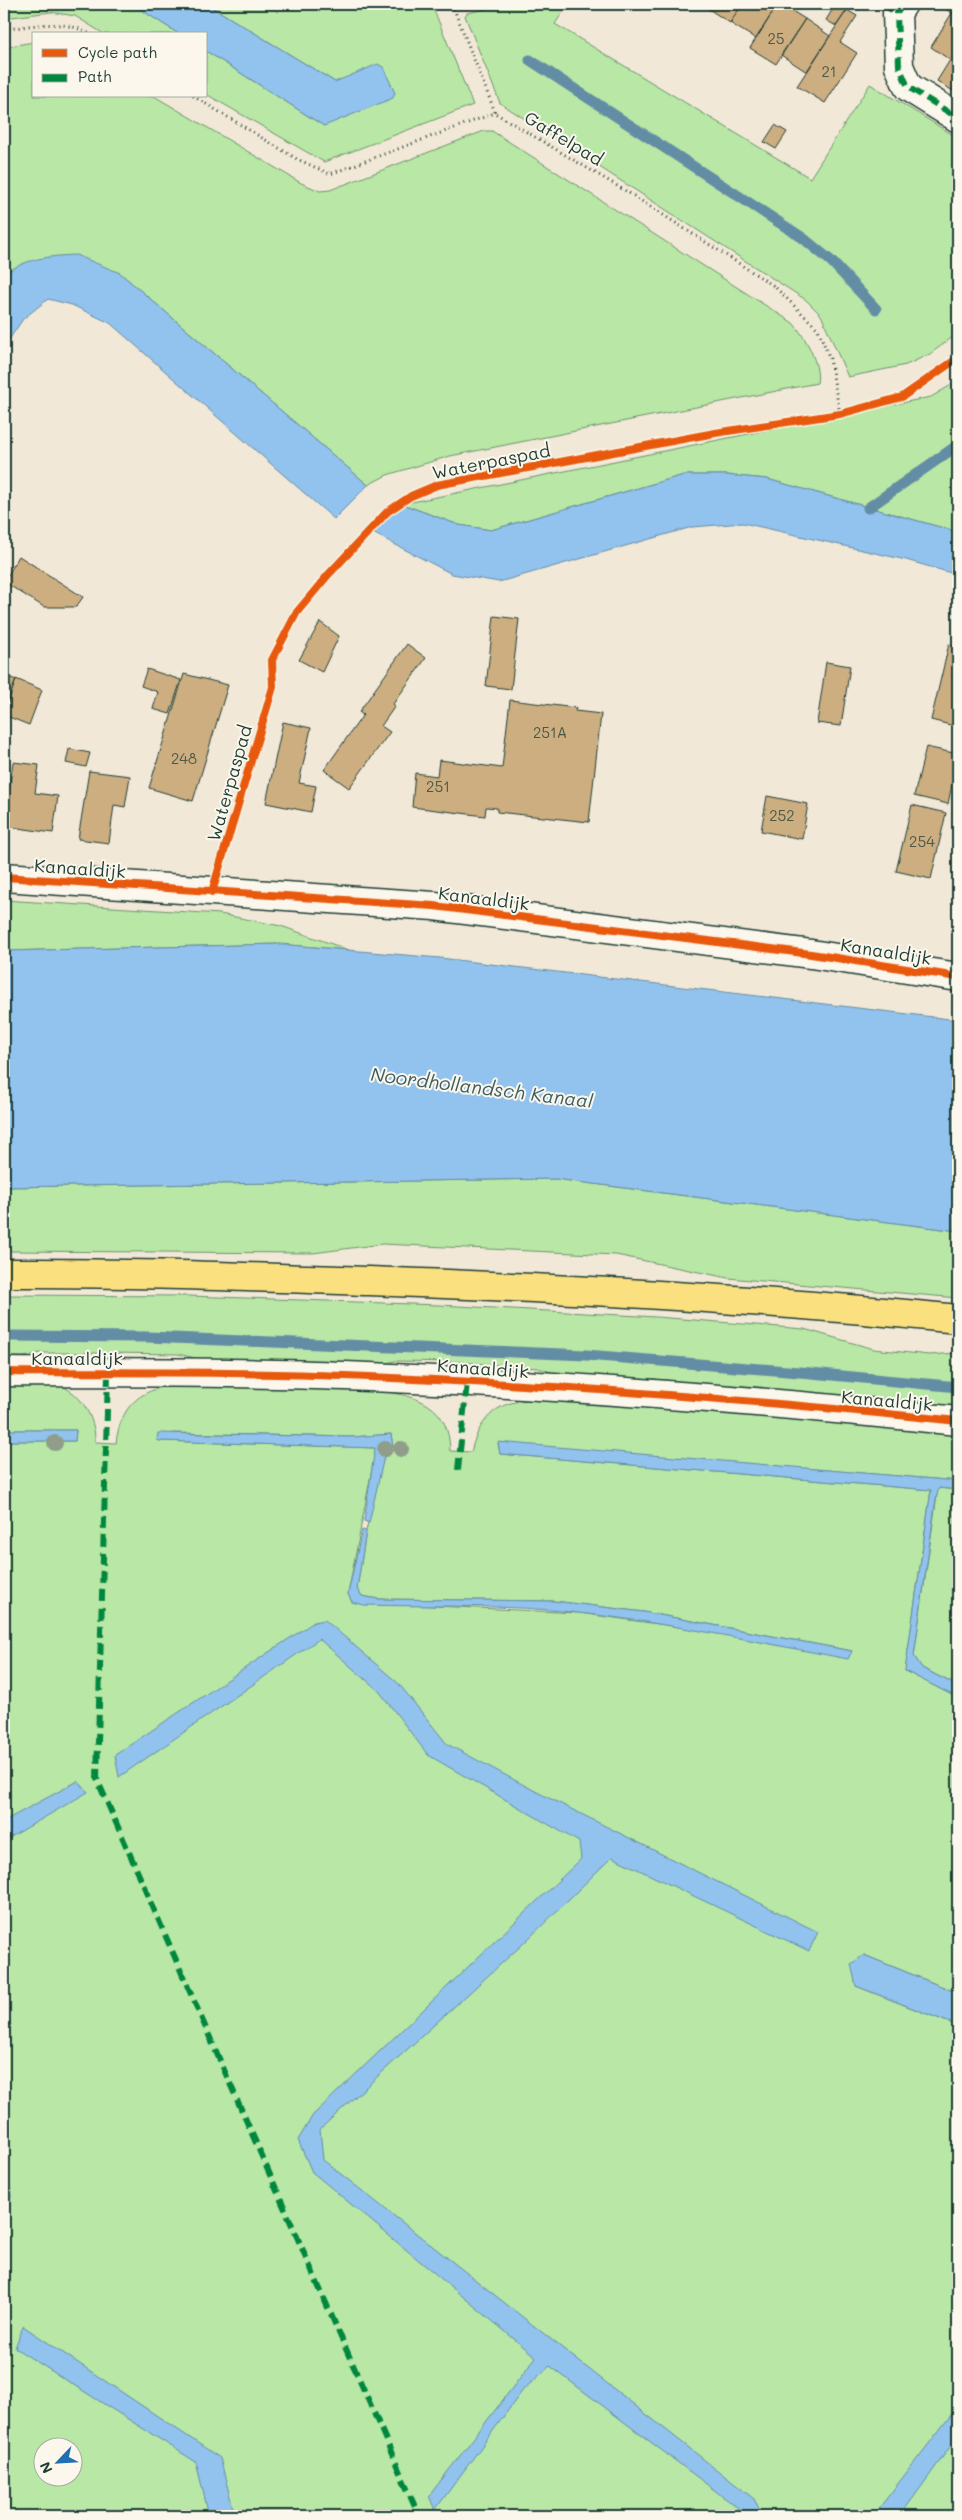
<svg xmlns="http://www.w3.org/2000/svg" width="962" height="2520" viewBox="0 0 962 2520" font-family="Mali,sans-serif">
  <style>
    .green { fill: #b8e7a6; stroke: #6c926d; fill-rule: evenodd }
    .water { fill: #92c3ee; stroke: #648da4 }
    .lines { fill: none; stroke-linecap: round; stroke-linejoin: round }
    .stream { stroke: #648da4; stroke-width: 11 }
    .building { fill: #cdae81; stroke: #1f3d34 }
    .minor-casing { stroke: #1f3d34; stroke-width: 31 }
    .tertiary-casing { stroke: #1f3d34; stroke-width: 31 }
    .primary-casing { stroke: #1f3d34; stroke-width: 31 }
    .path { stroke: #1f3d34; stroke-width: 3; stroke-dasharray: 1 4; stroke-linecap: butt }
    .minor { stroke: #fbf7ec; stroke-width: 28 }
    .tertiary { stroke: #fbf7ec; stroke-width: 28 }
    .primary { stroke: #fbe080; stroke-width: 28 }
    .quiet { stroke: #00873e; stroke-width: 6; stroke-dasharray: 12 6; stroke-linecap: butt }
    .cycleway-casing { stroke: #fbf7ec; stroke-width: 11 }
    .cycleway { stroke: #e8590c; stroke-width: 8 }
    .tree { fill: #8f9d8a }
    .labels { text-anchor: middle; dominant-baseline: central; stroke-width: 4; stroke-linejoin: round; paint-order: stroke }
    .number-label { font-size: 15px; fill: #4a5947 }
    .street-label { font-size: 18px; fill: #1f3d34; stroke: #fbf7ec }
    .water-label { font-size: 19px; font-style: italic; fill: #3c5e62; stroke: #fbf7ec }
  </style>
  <rect width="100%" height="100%" fill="#f2e8d7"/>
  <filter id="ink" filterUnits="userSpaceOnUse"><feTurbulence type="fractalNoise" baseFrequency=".02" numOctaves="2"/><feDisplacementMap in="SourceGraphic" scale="10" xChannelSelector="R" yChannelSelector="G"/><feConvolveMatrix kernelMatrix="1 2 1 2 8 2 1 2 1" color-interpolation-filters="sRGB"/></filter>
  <g filter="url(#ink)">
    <!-- green -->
    <path class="green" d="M4,4h128l47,30h-75l-29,-18 -24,-4 -47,6z
      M207,4h58l13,8 5,-8h135l15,6 3,5 37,90 -149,57 -118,-68v-43l118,75 11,-44z
      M499,4h69l-13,20 255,154 60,-94 88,54v195l-28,21 -24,11 -58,12 -27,-62 -15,-15 -306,-197 -35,-87 2,-3 23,-5z
      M34,42v54h120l147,87 19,8 10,-1 154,-59h8l301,192c12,13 28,42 24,60l-367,73 -63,19 -19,10 -248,-212 -111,-3 -5,5v-228z
      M958,381v151l-191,-53 -40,-4h-43l-193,55 -32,-5 -57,-21 529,-107z
      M4,900l216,14 61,12 68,24 -70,-6 -275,7z
      M555,1179l403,52v67l-230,-20 -112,-23 -234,-11 -69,9 -309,-2v-64z
      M4,1295l185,1 250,9 218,12 147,12 70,20 55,6 29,-2v53l-305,-27 -92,-4 -23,-7 -79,-6 -64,-1 -17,4 -178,-6 -22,-5 -70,-1h-68l-16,4h-20z
      M4,1384c16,0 35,-2 51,0 25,5 41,35 40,58l21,1c4,-34 21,-53 57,-58l207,6c39,5 69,14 70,60l21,1c5,-20 14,-38 34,-47 26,-11 74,-1 102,0 117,7 234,19 351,30v46l-460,-38 2,11 431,36 -26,181 53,27v295l-94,-38 -8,31 102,40v490h-954v-1075h71l1,-11h-72zM174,1433l179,4 38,-3 2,13h-7l-20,84 -9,58 5,7 16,3 176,2 90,11 208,39 -273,-38 -227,-11 -4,-8 28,-146 -216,-7zM42,2448h30v30h-30z
      M938,1488l20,2v196l-36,-18 -8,-12z"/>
    <!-- water -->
    <path class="water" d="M132,4h75l128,78 43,-18 5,3 12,26 -2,5 -69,28 -118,-75v-17h-27z
      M76,255l44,18 248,212 -34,34 -224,-196 -38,-18 -24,-6 -25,20 -19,28v-72c20,-17 47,-19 72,-20z
      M684,475h43l40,4 191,53v43l-52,-15 -163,-37 -51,4 -193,55 -47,-8 -81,-42 15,-17 16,-11 57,21 32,5z
      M279,944l161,14 518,62v211l-403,-52 -551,8v-236z
      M4,1430h72l-1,11h-71z
      M158,1433l195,4 38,-3 2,13 -7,1 -17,75 -5,-2 11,-73 -215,-7 -3,-1z
      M498,1442l460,39v9l-19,-2 -3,10 -22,158 8,12 36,18v12l-53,-27 26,-181 -431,-36z
      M362,1530l4,1 -9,58 5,7 16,3 176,2 90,11 208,39 -4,8c-89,-17 -179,-36 -269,-46 -71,-9 -145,-6 -216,-8l-11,-3 -4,-8z
      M325,1620l74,64 48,60 90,48 281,140 -9,19 -197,-94 -87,85 -205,187 3,31 431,339 9,17h-22l-3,-8 -188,-142 -27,24 -88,120 -6,-14 107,-139 -224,-185 -14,-32 15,-25 268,-256 -2,-17 -151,-87 -49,-64 -60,-52 -200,138 -4,-22 199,-133z
      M78,1781l10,11 -84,49v-20z
      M864,1955l94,38v33l-102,-40 -5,-22z
      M4,2136l7,60 -7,30z
      M23,2326l197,132 15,58h-26l-13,-54 -181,-114z
      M958,2406v30l-58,80h-27z"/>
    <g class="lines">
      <!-- stream -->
      <path class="stream" d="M530,60l273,178 28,23 45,48
        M868,508l90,-63
        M4,1336l144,1 438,18 225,18 147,14"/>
    </g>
    <!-- building -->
    <path class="building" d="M706,4h36l-12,19 -26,-17z
      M742,4h36l-22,35 -26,-16z
      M778,4h14l-3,5 16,10 -29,45 -26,-16z
      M836,4l11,6 -11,16 -10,-6z
      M938,4h20v13z
      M847,10l10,6 -17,26 17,11 -32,50 -28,-17z
      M952,13l6,4v77l-21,-13 13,-21 -19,-13z
      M805,19l25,17 -23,36 -26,-17z
      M775,125l12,7 -11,17 -12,-7z
      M19,556l64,41 -7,10h-32l-40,-25z
      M494,616l25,3 -8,70 -25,-3z
      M320,622l19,14 -17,36 -23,-12z
      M407,644l19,14 -33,46 2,2 -14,20 9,6 -41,56 -25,-18 39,-55 -4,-3z
      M949,644l9,2v81l-27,-7z
      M826,662l24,4 -9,60 -24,-3z
      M147,669l34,11 -11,34 -17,-5 5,-17 -17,-6z
      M184,674l44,11 -35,116 -44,-13z
      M4,675l12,5 -12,30z
      M16,679l26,11 -13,35 -25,-10z
      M510,700l66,8 -1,3 26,3 -12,108 -92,-10v-4l-11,-1 -1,9 -73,-9 3,-34 22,3 2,-16 63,8z
      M283,722l28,6 -12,55 17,3 -5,26 -45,-9z
      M926,747l32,7 -10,50 -34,-8z
      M69,749l21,4 -4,14 -20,-4z
      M13,762l26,3 -4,28 23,3 -5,37 -49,-7z
      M89,771l41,5 -5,31 -11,-2 -5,38 -31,-4z
      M767,796l41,8 -6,35 -41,-8z
      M912,805l34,8 -15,66 -35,-8z"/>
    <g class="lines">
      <!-- minor casing -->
      <g class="minor-casing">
        <path id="minor" d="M903,4l-6,9 2,53 9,21 50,31
          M4,1372c113,1 227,-1 341,4 205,8 409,24 613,45"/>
      </g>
      <!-- tertiary casing -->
      <g class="tertiary-casing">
        <path id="tertiary" d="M4,877l430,29 377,48 147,23"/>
      </g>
      <!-- primary casing -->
      <g class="primary-casing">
        <path id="primary" d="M4,1273c122,-1 243,4 365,8 196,7 393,18 589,38"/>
      </g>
      <!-- path -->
      <path class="path" d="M452,4l43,108
        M4,30c27,-5 62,-11 86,4
        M193,96l104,63 33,15 165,-61 134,80 145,93 44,43 12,30 10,55"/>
      <!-- minor -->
      <use href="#minor" class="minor"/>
      <!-- tertiary -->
      <use href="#tertiary" class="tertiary"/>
      <!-- primary -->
      <use href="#primary" class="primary"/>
      <!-- quiet -->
      <path class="quiet" d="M882,4l15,9
        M903,4l-6,9 2,53 9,21 50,31
        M108,1373l-11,406 322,737
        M458,1470l9,-88"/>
      <!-- cycleway casing -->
      <g class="cycleway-casing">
        <path id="cycleway" d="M4,877l430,29 377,48 147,23
          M212,892l61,-205 -1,-27 25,-48 31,-37 59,-63 24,-16 26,-11 278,-52 125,-19 62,-17 56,-39
          M4,1372c113,1 227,-1 341,4 205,8 409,24 613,45"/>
      </g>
      <!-- cycleway -->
      <use href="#cycleway" class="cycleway"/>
    </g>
    <!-- trees -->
    <g class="tree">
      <circle cx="55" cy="1443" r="8"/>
      <circle cx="385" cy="1449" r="8"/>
      <circle cx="401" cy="1449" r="8"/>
    </g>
  </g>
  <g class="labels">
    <!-- number labels -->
    <g class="number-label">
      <text x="776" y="38">25</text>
      <text x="829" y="71">21</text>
      <text x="550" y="732">251A</text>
      <text x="184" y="758">248</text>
      <text x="438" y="786">251</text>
      <text x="782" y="815">252</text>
      <text x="922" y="841">254</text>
    </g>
    <!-- street labels -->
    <g class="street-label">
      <text transform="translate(564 138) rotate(31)">Gaffelpad</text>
      <text transform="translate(491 461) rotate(-11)">Waterpaspad</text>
      <text transform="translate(229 783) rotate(-74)">Waterpaspad</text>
      <text transform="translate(80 868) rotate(4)">Kanaaldijk</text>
      <text transform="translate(484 898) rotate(7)">Kanaaldijk</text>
      <text transform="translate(886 951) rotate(9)">Kanaaldijk</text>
      <text x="77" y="1358">Kanaaldijk</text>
      <text transform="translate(483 1368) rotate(4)">Kanaaldijk</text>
      <text transform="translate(887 1400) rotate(5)">Kanaaldijk</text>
    </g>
    <!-- water labels -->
    <g class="water-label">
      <text transform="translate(482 1087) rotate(7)">Noordhollandsch Kanaal</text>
    </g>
  </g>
  <!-- margin -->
  <rect width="962" height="2520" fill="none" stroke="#fbf7ec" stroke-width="20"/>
  <rect x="10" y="10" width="942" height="2500" fill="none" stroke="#1f3d34" stroke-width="2" filter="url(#ink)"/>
  <!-- legend -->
  <rect x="32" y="32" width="175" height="65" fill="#fbf7ec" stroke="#a3ada2"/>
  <rect x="42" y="49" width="25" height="8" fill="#e8590c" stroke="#a3ada2"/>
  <text x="78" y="58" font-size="15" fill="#1f3d34">Cycle path</text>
  <rect x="42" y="74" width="25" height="8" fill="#00873e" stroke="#a3ada2"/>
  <text x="78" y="82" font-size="15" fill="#1f3d34">Path</text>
  <!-- north arrow -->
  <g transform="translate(58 2462) rotate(245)"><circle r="24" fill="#fbf7ec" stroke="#a3ada2"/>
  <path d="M0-4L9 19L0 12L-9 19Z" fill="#1f6fb2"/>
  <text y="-8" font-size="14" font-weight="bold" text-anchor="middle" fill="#1f3d34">N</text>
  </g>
</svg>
